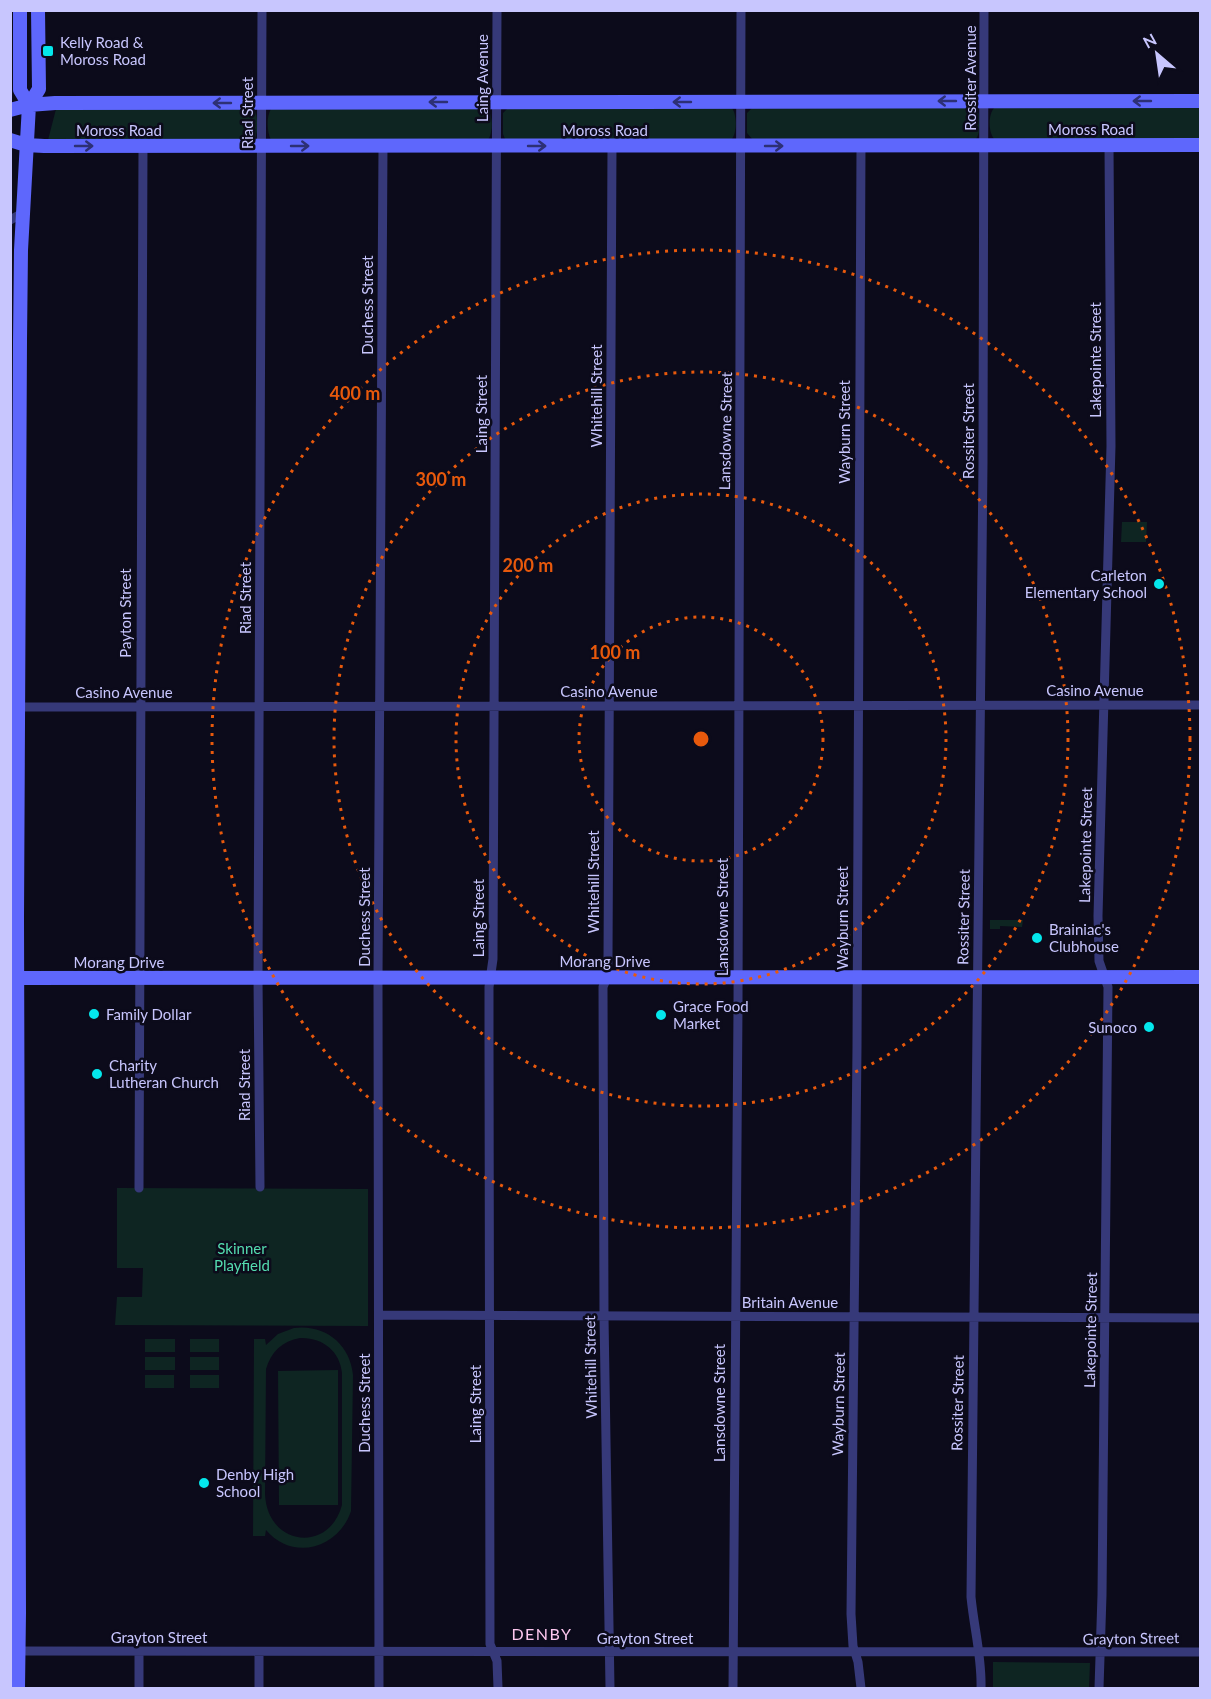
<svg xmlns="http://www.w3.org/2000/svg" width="1211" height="1699" viewBox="0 0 1211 1699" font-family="Lato,sans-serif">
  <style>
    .green { fill: #0e2522; fill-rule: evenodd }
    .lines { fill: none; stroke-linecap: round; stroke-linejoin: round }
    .street { stroke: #363979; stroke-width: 9 }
    .secondary { stroke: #5e67fc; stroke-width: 14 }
    .oneway { stroke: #2d3075 }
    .ring { fill: none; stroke: #e8590c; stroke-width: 3; stroke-dasharray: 3 6 }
    .poi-dot { fill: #04e7ec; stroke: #0c0b1b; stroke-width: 2 }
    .labels { text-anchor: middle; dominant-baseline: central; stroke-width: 5; stroke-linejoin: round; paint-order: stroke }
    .poi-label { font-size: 15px; fill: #c8c6fe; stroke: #0c0b1b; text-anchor: start }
    .street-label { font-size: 15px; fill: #c8c6fe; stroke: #0c0b1b }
    .park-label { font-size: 15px; fill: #54dbaf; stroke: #0c0b1b }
    .neighbourhood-label { font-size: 16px; letter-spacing: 1.5px; fill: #fec8ef; stroke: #0c0b1b }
    .centre { fill: #e8590c; stroke: #0c0b1b; stroke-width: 3 }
    .ring-label { font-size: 18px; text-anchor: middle; font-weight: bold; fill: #e8590c; stroke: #0c0b1b; stroke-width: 5; stroke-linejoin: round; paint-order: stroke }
  </style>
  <rect width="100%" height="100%" fill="#0c0b1b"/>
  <!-- green -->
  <path class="green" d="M1200,107v33h-205c-7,-7 -7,-25 -1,-32z
    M253,108c6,7 5,23 2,31l-207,1 8,-31z
    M508,108h224c5,7 5,24 0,31h-227l-2,-5v-21z
    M752,108h224c5,7 5,24 0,31l-223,1 -6,-7v-20z
    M271,109h217c5,7 5,24 0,31h-217c-4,-8 -5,-23 0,-31z
    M1122,522h25l-1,20h-25z
    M990,920h33l-1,7 -22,-1v3h-10z
    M117,1188l251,1v137l-253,-1 2,-28h25l1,-29h-26z
    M294,1328c31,-4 56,16 59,47l-2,136c-12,37 -58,51 -85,19l-1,6h-12l1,-197h11l1,6 12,-11zM300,1338c22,-1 40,13 42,35v132c-13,49 -75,41 -77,-11l1,-125c5,-17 16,-28 34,-31z
    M145,1339h30v13h-30z
    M190,1339h29v13h-29z
    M145,1357h30v13h-30z
    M190,1357h29v13h-29z
    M338,1370v135h-59l-1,-134z
    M145,1375h29v13h-29z
    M190,1375h29v13h-29z
    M993,1662l97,1 -1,25h-96z"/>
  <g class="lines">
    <!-- street -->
    <path class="street" d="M497,10l-4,949 -4,28v50l1,607 7,17 1,27
      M861,146l-4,901 -6,567 2,32 5,16 3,26
      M10,220l13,-7
      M18,707l1182,-2
      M260,1187l-2,-208 4,-969
      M139,1188l4,-1041
      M379,1315l821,3
      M10,1651l1190,1
      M139,1688v-37
      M259,1688v-36
      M379,1688l-1,-710 5,-832
      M610,1688l-6,-371 -1,-330 4,-10 1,-18 4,-813
      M733,1688l5,-681 3,-997
      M981,1688c1,-30 -7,-60 -10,-91l12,-1134 1,-453
      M1099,1688l3,-93 6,-608 -9,-26 -1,-45 13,-470 -2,-301"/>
    <!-- secondary -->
    <path class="secondary" d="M20,10v80l9,15
      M10,110l19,-5 26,-2 1145,-2
      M10,140l16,5 18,1 1156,-1
      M10,976l7,2 1183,-1
      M18,1688l1,-75 -2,-695 3,-577 1,-91 8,-145 10,-16 -1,-79"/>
  </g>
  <!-- one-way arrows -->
  <defs><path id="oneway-shaft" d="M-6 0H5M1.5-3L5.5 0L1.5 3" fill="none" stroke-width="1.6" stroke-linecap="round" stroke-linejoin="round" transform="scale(1.5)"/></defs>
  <g class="oneway">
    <use href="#oneway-shaft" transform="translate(947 101) rotate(180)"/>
    <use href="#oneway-shaft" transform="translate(1142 101) rotate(180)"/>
    <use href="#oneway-shaft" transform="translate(438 102) rotate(180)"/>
    <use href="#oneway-shaft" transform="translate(682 102) rotate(180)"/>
    <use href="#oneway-shaft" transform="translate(222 103) rotate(180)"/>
    <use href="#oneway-shaft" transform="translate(84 146)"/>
    <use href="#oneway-shaft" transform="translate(300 146)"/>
    <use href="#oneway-shaft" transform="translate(537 146)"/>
    <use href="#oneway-shaft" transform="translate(774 146)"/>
  </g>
  <!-- distance rings -->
  <g class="ring">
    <circle cx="701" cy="739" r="122"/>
    <circle cx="701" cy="739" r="245"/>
    <circle cx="701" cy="739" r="367"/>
    <circle cx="701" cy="739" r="489"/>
  </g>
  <!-- markers -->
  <g class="poi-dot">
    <rect x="42" y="45" width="12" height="12" rx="3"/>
    <circle cx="1159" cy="584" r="6"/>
    <circle cx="1037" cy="938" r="6"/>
    <circle cx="94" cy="1014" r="6"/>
    <circle cx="661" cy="1015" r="6"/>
    <circle cx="1149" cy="1027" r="6"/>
    <circle cx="97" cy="1074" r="6"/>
    <circle cx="204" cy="1483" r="6"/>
  </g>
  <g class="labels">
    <!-- poi labels -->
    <g class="poi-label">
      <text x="60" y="42">Kelly Road &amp;<tspan x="60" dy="17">Moross Road</tspan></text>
      <text x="1147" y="575" text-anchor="end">Carleton<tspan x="1147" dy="17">Elementary School</tspan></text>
      <text x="1049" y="929">Brainiac's<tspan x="1049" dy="17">Clubhouse</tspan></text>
      <text x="673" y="1006">Grace Food<tspan x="673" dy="17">Market</tspan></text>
      <text x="106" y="1014">Family Dollar</text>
      <text x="1137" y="1027" text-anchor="end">Sunoco</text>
      <text x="109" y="1065">Charity<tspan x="109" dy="17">Lutheran Church</tspan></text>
      <text x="216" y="1474">Denby High<tspan x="216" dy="17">School</tspan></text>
    </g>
    <!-- street labels -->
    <g class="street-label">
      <text transform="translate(482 78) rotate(-90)">Laing Avenue</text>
      <text transform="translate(970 78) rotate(-90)">Rossiter Avenue</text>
      <text transform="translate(247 113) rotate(-90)">Riad Street</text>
      <text x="1091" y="129">Moross Road</text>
      <text x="119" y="130">Moross Road</text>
      <text x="605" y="130">Moross Road</text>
      <text transform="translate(367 305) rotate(-90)">Duchess Street</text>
      <text transform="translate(1095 360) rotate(-90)">Lakepointe Street</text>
      <text transform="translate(596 396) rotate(-90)">Whitehill Street</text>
      <text transform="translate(481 414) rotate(-90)">Laing Street</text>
      <text transform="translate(725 431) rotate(-89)">Lansdowne Street</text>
      <text transform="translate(968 431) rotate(-90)">Rossiter Street</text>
      <text transform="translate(844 432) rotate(-90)">Wayburn Street</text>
      <text transform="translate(245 598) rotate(-90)">Riad Street</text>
      <text transform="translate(125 613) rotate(-90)">Payton Street</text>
      <text x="1095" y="690">Casino Avenue</text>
      <text x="609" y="691">Casino Avenue</text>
      <text x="124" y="692">Casino Avenue</text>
      <text transform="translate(1085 845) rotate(-89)">Lakepointe Street</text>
      <text transform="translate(593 882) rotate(-90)">Whitehill Street</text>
      <text transform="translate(364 917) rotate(-90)">Duchess Street</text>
      <text transform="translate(722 917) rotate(-90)">Lansdowne Street</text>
      <text transform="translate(963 917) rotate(-89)">Rossiter Street</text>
      <text transform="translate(478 918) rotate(-90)">Laing Street</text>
      <text transform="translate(842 918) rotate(-90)">Wayburn Street</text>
      <text x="605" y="961">Morang Drive</text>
      <text x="119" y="962">Morang Drive</text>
      <text transform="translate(244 1085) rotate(-90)">Riad Street</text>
      <text x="790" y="1302">Britain Avenue</text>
      <text transform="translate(1090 1330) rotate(-89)">Lakepointe Street</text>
      <text transform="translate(590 1367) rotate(-91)">Whitehill Street</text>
      <text transform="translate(364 1403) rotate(-90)">Duchess Street</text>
      <text transform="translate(719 1403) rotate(-90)">Lansdowne Street</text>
      <text transform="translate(957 1403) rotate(-89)">Rossiter Street</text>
      <text transform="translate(475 1404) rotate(-90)">Laing Street</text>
      <text transform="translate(838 1404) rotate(-89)">Wayburn Street</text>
      <text x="159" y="1637">Grayton Street</text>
      <text x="645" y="1638">Grayton Street</text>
      <text transform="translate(1131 1638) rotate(-1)">Grayton Street</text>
    </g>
    <!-- park labels -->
    <g class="park-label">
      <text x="242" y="1248">Skinner<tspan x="242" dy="17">Playfield</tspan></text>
    </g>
    <!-- neighbourhood labels -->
    <g class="neighbourhood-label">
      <text x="542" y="1633">DENBY</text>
    </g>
  </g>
  <circle cx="701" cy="739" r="9" class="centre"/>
  <g class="ring-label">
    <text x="355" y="400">400 m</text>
    <text x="441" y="486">300 m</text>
    <text x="528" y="572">200 m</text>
    <text x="615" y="659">100 m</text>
  </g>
  <!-- border -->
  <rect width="1211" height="1699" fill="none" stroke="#c8c6fe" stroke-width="24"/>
  <!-- north arrow -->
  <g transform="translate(1157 54) rotate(331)" stroke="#0c0b1b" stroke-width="4.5" paint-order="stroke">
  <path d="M0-4.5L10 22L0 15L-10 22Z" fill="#c8c6fe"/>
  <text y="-9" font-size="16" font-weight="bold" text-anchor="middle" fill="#c8c6fe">N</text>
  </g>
</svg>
